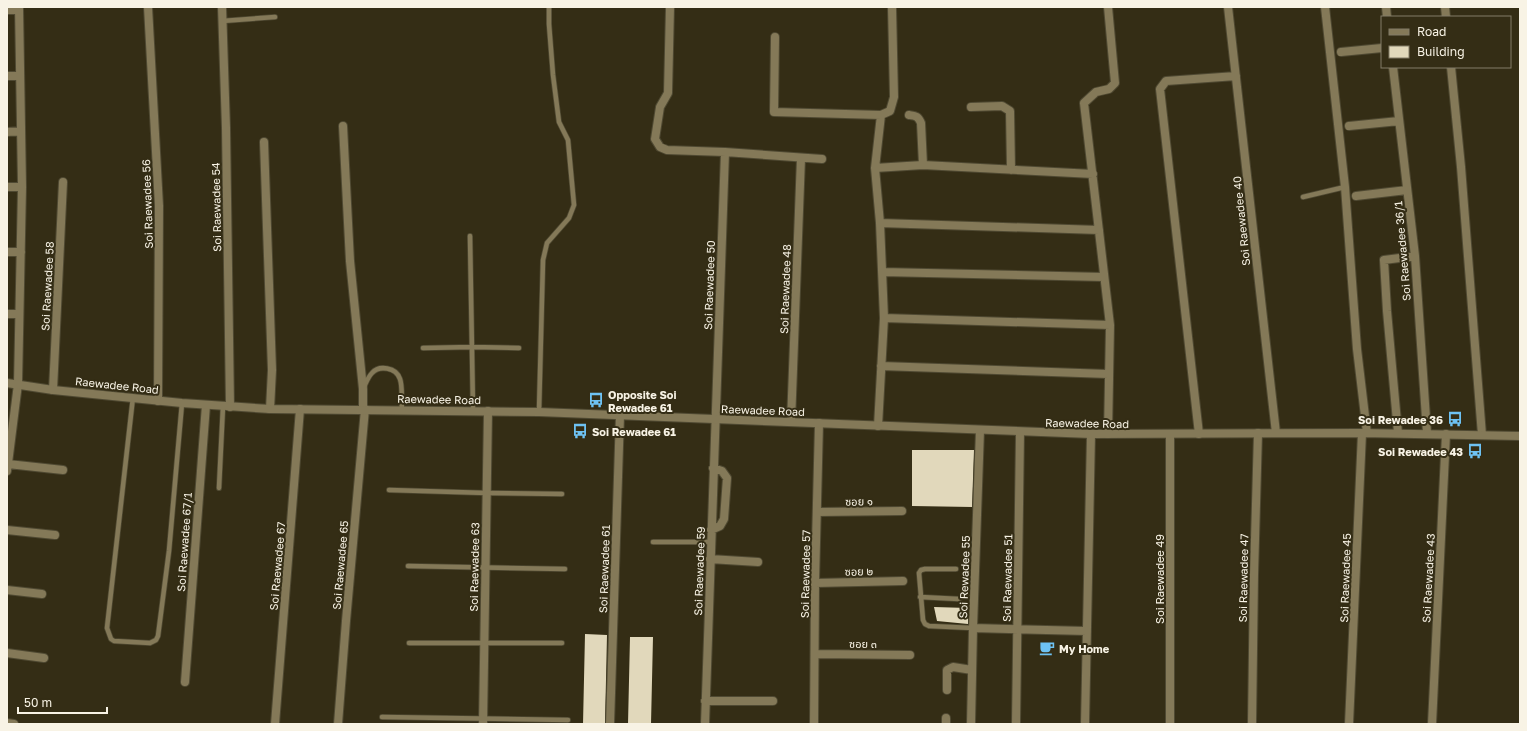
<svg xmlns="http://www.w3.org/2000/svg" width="1527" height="731" viewBox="0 0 1527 731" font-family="'Golos Text','Noto Sans Thai',sans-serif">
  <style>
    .building { fill: #e1d8bb }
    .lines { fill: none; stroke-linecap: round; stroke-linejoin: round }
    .service-casing { stroke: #4f4932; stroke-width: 6 }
    .minor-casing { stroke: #4f4932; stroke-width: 10 }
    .tertiary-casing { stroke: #4f4932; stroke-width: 10 }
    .service { stroke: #847958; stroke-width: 4.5 }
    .minor { stroke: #847958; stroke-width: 8 }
    .tertiary { stroke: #847958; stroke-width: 8 }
    .labels { text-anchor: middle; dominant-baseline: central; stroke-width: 4; stroke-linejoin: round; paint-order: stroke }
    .street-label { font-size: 11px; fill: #f8f3e5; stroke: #342d15 }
    .poi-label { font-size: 11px; font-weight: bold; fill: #f8f3e5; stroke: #342d15; text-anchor: start }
  </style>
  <rect width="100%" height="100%" fill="#342d15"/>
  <!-- building -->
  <path class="building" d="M912,450h62l-2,57 -60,-1z
    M934,607l34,1v16l-31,-3z
    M585,634l22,1 -2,89h-22z
    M630,637h23l-2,87h-23z"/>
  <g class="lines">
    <!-- service casing -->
    <g class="service-casing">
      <path id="service" d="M222,21l53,-4
        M1303,197l42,-10
        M470,236l3,174
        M423,348l49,-1 47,1
        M364,387c2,-4 4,-10 8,-14 7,-8 24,-6 28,6 3,9 1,21 2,31
        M133,397l-26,231 4,11 3,2 36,2 6,-3 2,-4 11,-85 13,-148
        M539,412l4,-152 4,-17 22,-25 5,-13 -6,-65 -9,-18 -6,-47 -4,-51v-17
        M219,488l4,-82
        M389,490l98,3 75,1
        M653,542h58
        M408,566l157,3
        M956,569h-31l-4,1 -2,3 4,47 2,4 4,2 44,2
        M920,597l39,2
        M409,643h153
        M382,717l186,3"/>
    </g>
    <!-- minor casing -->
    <g class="minor-casing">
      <path id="minor" d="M148,7l11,199 -1,195
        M222,7l4,121 4,279
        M670,7l-2,86 -8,14 -5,32 5,8 7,3 58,2 97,7
        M1228,7l48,426
        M1325,7l20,180 12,162 10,84
        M1386,7l1,10
        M1445,7l1,10
        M7,10h12
        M775,37l-1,75 107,3 9,-4 4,-14 -2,-90
        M1341,52l41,-4
        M1393,67l22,189 12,177
        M1451,67l10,100 21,268
        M7,76h13
        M971,107l31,-1 8,5 1,59
        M909,115c7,1 9,1 12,8l2,42
        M343,126l7,135 13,128v20
        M1349,126l50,-5
        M7,132l14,-1
        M264,142l8,228 -2,39
        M875,168l48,-3 170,9
        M7,187h15
        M1356,196l51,-6
        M880,223l219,7
        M7,252h14
        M882,272l222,5
        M7,314h12
        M884,318l226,7
        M881,366l227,8
        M53,390l10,-208
        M791,422l10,-264
        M878,426l6,-108 -4,-95 -5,-55 6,-53
        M1398,433l-11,-122 -3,-51 31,-4
        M1108,434l2,-109 -26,-222 12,-11 13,-3 6,-6 -7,-76
        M1170,434v290
        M1199,434l-39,-345 6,-8 70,-5
        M8,464l55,6
        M7,471l11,-87 4,-197 -3,-180
        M817,512l85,-1
        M7,530l48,5
        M711,530l9,-4 4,-7 3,-41 -5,-7 -9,-3
        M710,559l48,3
        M815,583l88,-2
        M7,590l35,4
        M973,628l114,3
        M7,653l37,5
        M816,654l94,1
        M185,682l21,-277
        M947,690v-20l6,-3 19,3
        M705,701h68
        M946,718v6
        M7,723l7,1
        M275,724l25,-315
        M338,724l8,-103 19,-212
        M483,724l5,-313
        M610,724l10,-309
        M705,724l20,-572
        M814,724l1,-141 4,-160
        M971,724l2,-96 7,-198
        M1016,724l4,-292
        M1085,724l6,-290
        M1252,724l2,-149 4,-142
        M1349,724l13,-291
        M1432,724l14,-290"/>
    </g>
    <!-- tertiary casing -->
    <g class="tertiary-casing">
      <path id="tertiary" d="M7,383l46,7 129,13 88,6 269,3 552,22 271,-1 158,3"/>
    </g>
    <!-- service -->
    <use href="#service" class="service"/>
    <!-- minor -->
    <use href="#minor" class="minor"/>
    <!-- tertiary -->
    <use href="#tertiary" class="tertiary"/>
  </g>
  <!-- icons -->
  <defs>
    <g id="bus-bare" transform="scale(1.2)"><path d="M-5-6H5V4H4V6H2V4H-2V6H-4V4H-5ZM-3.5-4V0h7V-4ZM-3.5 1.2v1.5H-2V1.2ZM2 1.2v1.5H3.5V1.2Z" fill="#6ec2f3" stroke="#342d15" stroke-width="2.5" paint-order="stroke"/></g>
    <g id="cafe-bare" transform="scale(1.2)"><path d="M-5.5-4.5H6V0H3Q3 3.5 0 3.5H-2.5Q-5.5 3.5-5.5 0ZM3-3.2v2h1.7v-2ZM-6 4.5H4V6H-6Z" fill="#6ec2f3" stroke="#342d15" stroke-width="2.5" paint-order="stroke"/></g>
  </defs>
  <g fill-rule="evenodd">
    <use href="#bus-bare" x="596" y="400"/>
    <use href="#bus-bare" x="1455" y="419"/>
    <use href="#bus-bare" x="580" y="431"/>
    <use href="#bus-bare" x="1475" y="451"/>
    <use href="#cafe-bare" x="1047" y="648"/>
  </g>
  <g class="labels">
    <!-- street labels -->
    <g class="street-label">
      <text transform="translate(147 204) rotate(-92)">Soi Raewadee 56</text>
      <text transform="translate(216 207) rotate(-91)">Soi Raewadee 54</text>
      <text transform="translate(1241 221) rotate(-96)">Soi Raewadee 40</text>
      <text transform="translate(1402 251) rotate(-95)">Soi Raewadee 36/1</text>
      <text transform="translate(709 285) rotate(-88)">Soi Raewadee 50</text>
      <text transform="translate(47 286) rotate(-87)">Soi Raewadee 58</text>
      <text transform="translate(785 289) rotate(-88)">Soi Raewadee 48</text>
      <text transform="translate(117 385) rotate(6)">Raewadee Road</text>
      <text transform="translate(439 399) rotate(1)">Raewadee Road</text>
      <text transform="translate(763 410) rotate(2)">Raewadee Road</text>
      <text transform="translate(1087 423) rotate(1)">Raewadee Road</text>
      <text transform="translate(859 501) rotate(-1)">ซอย ๑</text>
      <text transform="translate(184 542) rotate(-86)">Soi Raewadee 67/1</text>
      <text transform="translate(340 565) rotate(-85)">Soi Raewadee 65</text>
      <text transform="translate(277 566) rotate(-85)">Soi Raewadee 67</text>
      <text transform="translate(474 567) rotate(-89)">Soi Raewadee 63</text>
      <text transform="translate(604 569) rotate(-88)">Soi Raewadee 61</text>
      <text transform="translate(699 571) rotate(-88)">Soi Raewadee 59</text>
      <text transform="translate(859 571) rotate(-1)">ซอย ๒</text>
      <text transform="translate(805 574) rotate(-89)">Soi Raewadee 57</text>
      <text transform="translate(964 577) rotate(-88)">Soi Rewadee 55</text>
      <text transform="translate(1007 578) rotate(-89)">Soi Raewadee 51</text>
      <text transform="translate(1243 578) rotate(-89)">Soi Raewadee 47</text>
      <text transform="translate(1345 578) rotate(-88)">Soi Raewadee 45</text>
      <text transform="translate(1428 578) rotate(-87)">Soi Raewadee 43</text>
      <text transform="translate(1159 579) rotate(-90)">Soi Raewadee 49</text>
      <text x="863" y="643">ซอย ๓</text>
    </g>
    <!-- poi labels -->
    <g class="poi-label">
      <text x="608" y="394">Opposite Soi<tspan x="608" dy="13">Rewadee 61</tspan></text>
      <text x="1443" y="419" text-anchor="end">Soi Rewadee 36</text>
      <text x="592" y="431">Soi Rewadee 61</text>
      <text x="1463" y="451" text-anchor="end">Soi Rewadee 43</text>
      <text x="1059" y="648">My Home</text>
    </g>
  </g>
  <!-- border -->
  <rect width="1527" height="731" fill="none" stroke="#f8f3e5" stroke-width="16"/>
  <!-- legend -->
  <rect x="1381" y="16" width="130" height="52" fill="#342d15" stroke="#827c68"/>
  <rect x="1389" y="29" width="20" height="6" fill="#847958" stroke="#827c68"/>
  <text x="1417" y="36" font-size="12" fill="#f8f3e5">Road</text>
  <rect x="1389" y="46" width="20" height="12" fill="#e1d8bb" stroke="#827c68"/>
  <text x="1417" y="56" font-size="12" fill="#f8f3e5">Building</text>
  <!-- scale -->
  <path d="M18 707v6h89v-6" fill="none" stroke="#f8f3e5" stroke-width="2"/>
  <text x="24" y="707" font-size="12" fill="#f8f3e5" stroke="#342d15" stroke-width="3" paint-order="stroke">50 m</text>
</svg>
